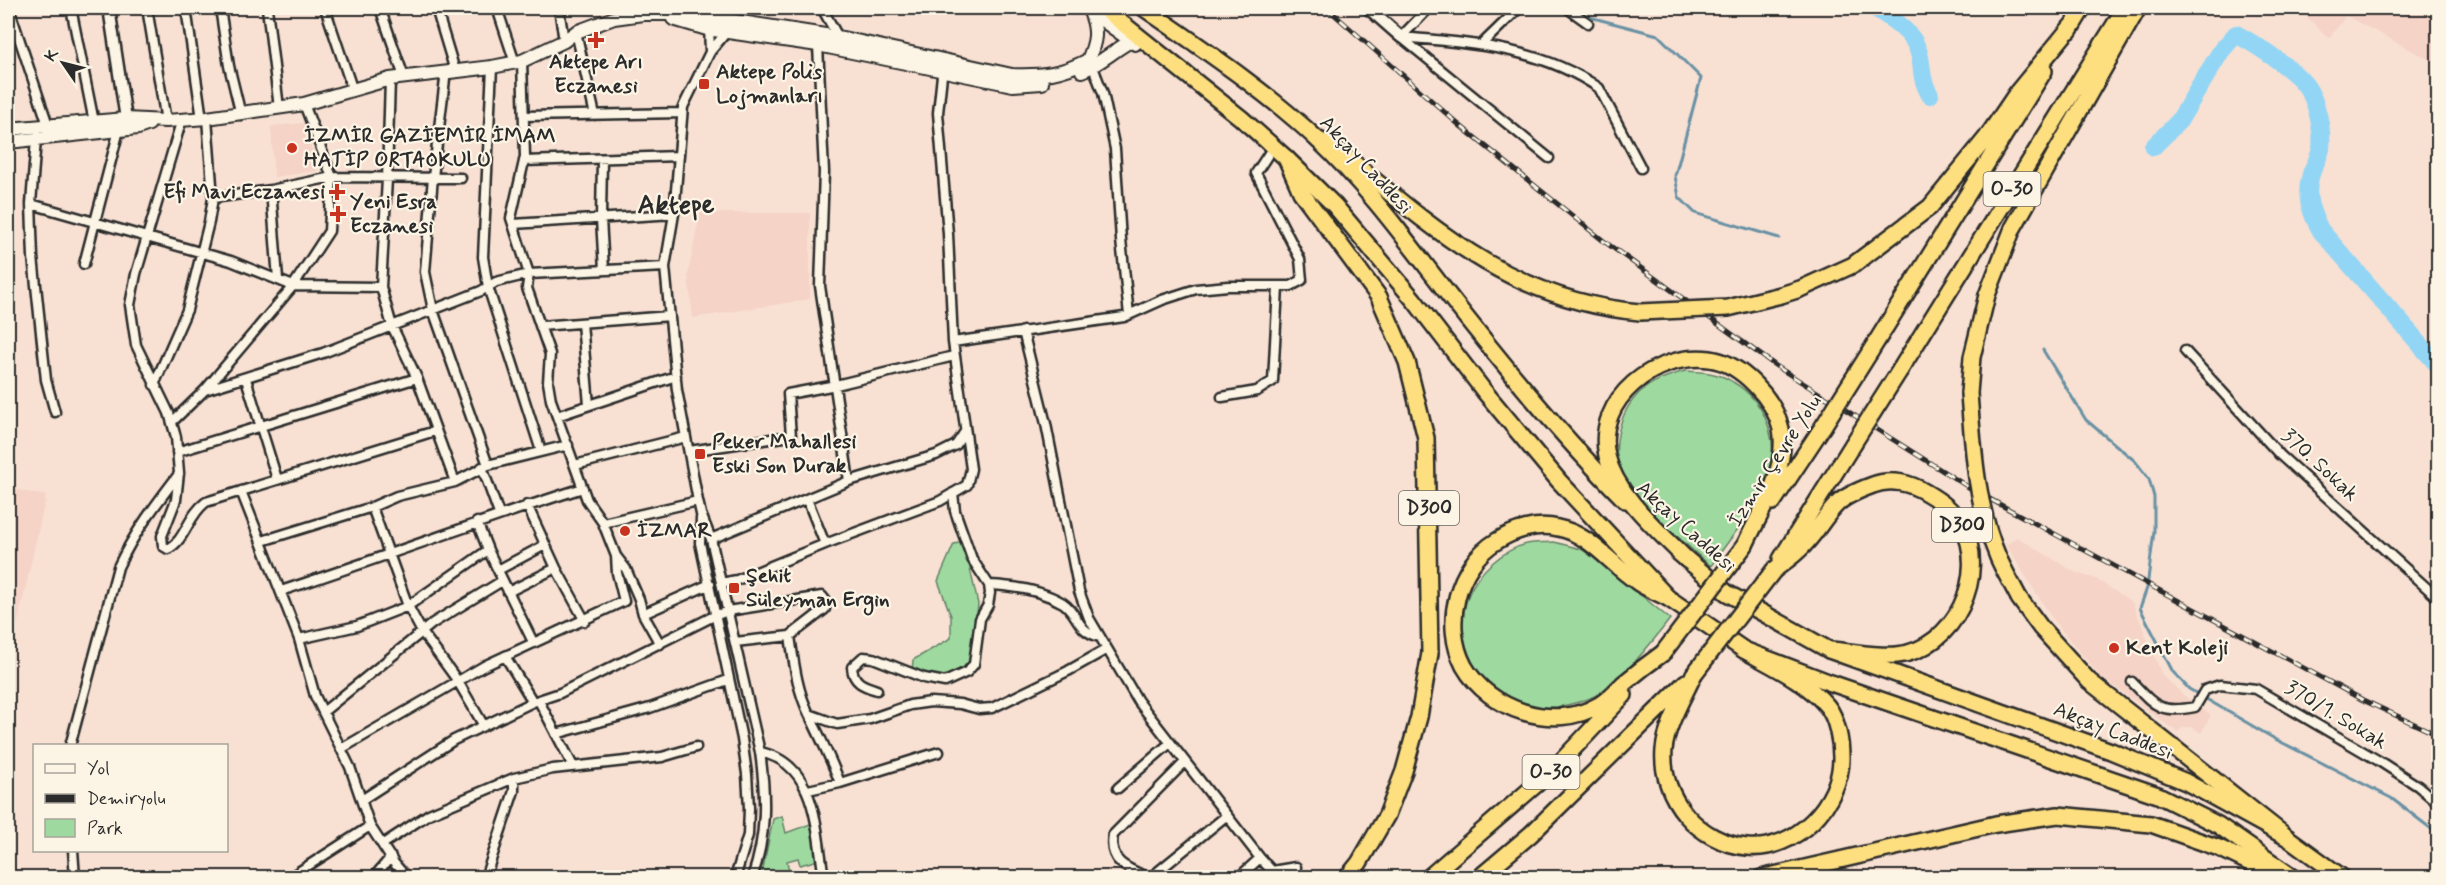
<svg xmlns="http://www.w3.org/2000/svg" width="2446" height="885" viewBox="0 0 2446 885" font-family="Mynerve,sans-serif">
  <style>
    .built { fill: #f5d3c6 }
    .green { fill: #9edaa0; stroke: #648266; stroke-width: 1.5 }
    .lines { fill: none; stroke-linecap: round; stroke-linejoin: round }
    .stream { stroke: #6991a4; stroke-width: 3 }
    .river { stroke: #93d5f5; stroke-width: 18 }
    .minor-casing { stroke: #2b2b2b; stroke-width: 13 }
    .tertiary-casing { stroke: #2b2b2b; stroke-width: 15 }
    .secondary-casing { stroke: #2b2b2b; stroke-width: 16 }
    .trunk-casing { stroke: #2b2b2b; stroke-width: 20 }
    .motorway-casing { stroke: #2b2b2b; stroke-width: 20 }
    .minor { stroke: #fcf5e5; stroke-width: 8 }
    .tertiary { stroke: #fcf5e5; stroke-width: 10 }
    .secondary { stroke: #fcf5e5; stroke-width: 12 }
    .trunk { stroke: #fedf80; stroke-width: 15 }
    .motorway { stroke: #fedf80; stroke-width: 15 }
    .rail-casing { stroke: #2b2b2b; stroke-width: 5 }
    .rail { stroke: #fcf5e5; stroke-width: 3; stroke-dasharray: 9; stroke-linecap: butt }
    .motorway-bridge-casing { stroke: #2b2b2b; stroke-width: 20; stroke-linecap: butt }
    .motorway-bridge { stroke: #fedf80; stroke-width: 15 }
    .poi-dot { fill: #c8321e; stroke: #fcf5e5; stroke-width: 2 }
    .labels { text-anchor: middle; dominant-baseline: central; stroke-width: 4.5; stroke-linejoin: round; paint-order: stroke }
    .shield { fill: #fcf5e5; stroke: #6a6863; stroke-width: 1.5 }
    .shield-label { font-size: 20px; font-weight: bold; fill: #2b2b2b }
    .poi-label { font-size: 21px; font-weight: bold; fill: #2b2b2b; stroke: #fcf5e5; text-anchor: start }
    .street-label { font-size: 21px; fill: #2b2b2b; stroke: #fcf5e5 }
    .district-label { font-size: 27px; font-weight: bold; fill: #2b2b2b; stroke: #fcf5e5 }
  </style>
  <rect width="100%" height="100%" fill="#f8e1d3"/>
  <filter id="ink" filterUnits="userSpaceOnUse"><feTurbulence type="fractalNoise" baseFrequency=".0167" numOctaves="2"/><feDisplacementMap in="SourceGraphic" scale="12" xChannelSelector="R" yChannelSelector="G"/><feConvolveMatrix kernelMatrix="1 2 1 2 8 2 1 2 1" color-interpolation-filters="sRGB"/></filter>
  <g filter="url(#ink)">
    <!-- built -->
    <path class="built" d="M2297,8h141v56l-92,-48 -17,22z
      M305,123l12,48 -43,6 -3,-51z
      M700,213h110v86l-117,19 -5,-43z
      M8,488l38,8 -36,161 -2,-1z
      M2017,537l59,36 18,5 38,24 30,73 25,23 24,17 -10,18 -9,-6h-8l-7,5 -77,-56 -46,-55 -48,-76z"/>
    <!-- green -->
    <path class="green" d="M1685,371c16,1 33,1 48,11 36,21 49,66 32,104 -12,26 -38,56 -54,80 -15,-12 -28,-25 -42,-37 -14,-12 -29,-23 -40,-38 -21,-28 -14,-74 10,-98 13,-12 29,-17 46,-22z
      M964,542l14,62 -6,60 -28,15 -32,-8 1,-11 38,-22v-22l-13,-35 16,-37z
      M1554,542l27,7 22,15 67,55c-19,25 -40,51 -65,71 -10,7 -25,12 -38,15 -84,20 -141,-83 -76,-141 10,-9 23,-17 36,-20 8,-2 18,-1 27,-2z
      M782,816l4,17 27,-10 6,37 -19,5 -2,-7 -11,3 2,10 -28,7 12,-59z"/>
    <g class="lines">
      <!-- stream -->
      <path class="stream" d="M1582,15l76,20 43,43 -26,98 4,21 16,16 84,25
        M2043,350l43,70 49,41 14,18 5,18v34l-7,57 -7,20 33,64 16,17 86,50 116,59 47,36"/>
      <!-- river -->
      <path class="river" d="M1875,8c15,10 37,23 43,42 6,17 1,27 12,45
        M2153,147l26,-26 42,-70 15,-17c19,10 58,35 70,52 11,15 17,44 15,63 -2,9 -7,16 -10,25 -7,22 0,39 10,57l117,134"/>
      <!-- minor casing -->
      <g class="minor-casing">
        <path id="minor" d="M9,8l39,117
          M71,8l23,114
          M147,8l19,113
          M186,8l16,111
          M220,8l9,58 12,49
          M267,8l12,100
          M325,8l28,83
          M380,8l24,69
          M436,8l19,63
          M497,8l18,55
          M559,8l5,33
          M822,8l16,29
          M1567,8l21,15
          M709,25l1,27
          M729,29l-19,23 -27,55 -9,107 -9,53 12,123 21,111 3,13 10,25 49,213c6,43 7,84 -8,126
          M576,32l19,83
          M1401,37c68,6 139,10 198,51l42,80
          M1401,37l28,-29
          M1402,38l147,120
          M1482,44l37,-36
          M522,61l3,96 -14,61 18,56 -2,14 23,66 -2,28 3,18 36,100 16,23 13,33 10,13 13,30 4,15 17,30
          M492,67l-9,190 5,30 53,164
          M1093,67l10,26 12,56 6,91 8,75
          M446,71l-13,106 -8,95 8,38 55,155
          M390,79l-3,100 -6,108 11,39 25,52 38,104
          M524,116l158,-3
          M182,119l-46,155 -6,31 6,40 33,68 7,24 3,36 -3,27 -14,36 1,10 5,3c17,-8 20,-34 38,-47l229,-71
          M36,139l-5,65 2,53 13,123 9,32
          M602,159l-1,60 3,51
          M524,161l155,-5
          M271,190l7,89
          M213,198l58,-8 61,-13 129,1
          M31,204l200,57 62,25 88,1
          M513,224l161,-10
          M84,264l35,-134
          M582,323l7,82
          M540,326l130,-10
          M1023,331l23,93 33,167 10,27 49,83 122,157 12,13 24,-4
          M953,342l171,-25 38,-17 34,-11 32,-3h63l11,-6 -2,-21 -44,-86 17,-26
          M2185,351l95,104 158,143
          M246,379l31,100
          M154,385l33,-75 22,-88 4,-24 -6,-80
          M205,390l118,-37 158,-62 15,-9 33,-8 136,-7
          M1222,397l35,-6 16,-10 5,-94
          M557,416l119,-40
          M172,422l33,-32 88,-104 36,-55 3,-54 -28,-73
          M689,451l102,-15 -3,-42 48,-9 118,-29
          M177,452l240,-74
          M575,465l111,-28
          M482,467l17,47
          M849,481l87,-26 20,-10 8,-12
          M241,491l58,148 16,57 35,71 20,59 24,37 13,15
          M807,499l18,45
          M527,505l29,63 29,53
          M372,507l36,99 14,26 35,48 27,46
          M701,518l-1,25 42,196 5,35 2,34 -1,27 -13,43
          M603,523l95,-22
          M711,539l138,-58 -29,-195 4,-114 -6,-127
          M262,541l110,-34 25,-11 58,-14 33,-17 80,-20
          M488,550l45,92
          M498,570l47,-25
          M721,583l16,-3 88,-36 115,-43 27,-16 4,-16 -18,-127 -5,-108 -10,-121 5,-47
          M989,585c24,1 52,5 74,18 16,11 13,28 37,34
          M281,591c101,-33 200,-71 302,-103
          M508,592l48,-24
          M643,614l67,-30
          M299,639l58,-13 51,-20 80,-56 -11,-28
          M735,642l55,-6
          M505,656l28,46
          M2132,682c23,24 28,32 63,25l10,-17 15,-5 36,4 123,72 39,25 20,17
          M877,690c-13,-4 -24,-7 -25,-23l11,-10 10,1 51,20 21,4 22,-10 7,-8 6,-45 8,-14 2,-12 -1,-8 -17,-26 -17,-48 -2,-18
          M539,701l34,65
          M323,712l110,-89 69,-42
          M809,714l28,10 33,-5 40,-14 21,-3 29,2 19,5 13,-1 76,-37 39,-22
          M556,734l94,-26 78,-28
          M70,746l48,-179c16,-34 38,-63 61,-93
          M341,749l143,-83 140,-65 -7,-28 -1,-17
          M760,752c58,12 56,79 64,126
          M1118,788l51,-44
          M808,790l32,-7 99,-31
          M363,799l91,-59 79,-38 27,-9 154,-77 14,-5 94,-15 4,5 -1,8 -35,27c4,27 7,54 19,78 11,23 22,45 31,69
          M383,844l46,-30 85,-36 39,-9 109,-12 34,-10
          M73,850l2,28
          M289,878l81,-52
          M373,878l18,-21
          M485,878l29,-87v-13
          M1150,878c-22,-9 -42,-15 -37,-43l72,-73
          M1150,878l76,-62
          M1238,878l22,-20"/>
      </g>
      <!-- tertiary casing -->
      <g class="tertiary-casing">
        <path id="tertiary" d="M109,8l17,111
          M1368,8l33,29"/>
      </g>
      <!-- secondary casing -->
      <g class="secondary-casing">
        <path id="secondary" d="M1091,12l44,32
          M673,19l34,10 111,16 195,40 29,-2
          M1082,71c18,-7 32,-21 49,-30
          M8,129l118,-10 40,2 41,-3 97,-14 86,-25 102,-12 30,-6 42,-20 12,-9 38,-14 29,-4h29l56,6 110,17 174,38c31,1 49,-1 76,-15 8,-19 10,-29 2,-48
          M8,142l130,-14 11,-4"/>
      </g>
      <!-- trunk casing -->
      <g class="trunk-casing">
        <path id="trunk" d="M1103,8l138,110 45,40 49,48 79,94 70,91 75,90 109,117 76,52 87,33 327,112 60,30 76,53
          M1144,8c59,41 121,82 174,132 48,45 88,100 129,153 56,72 114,143 178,207
          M1679,553l48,40 102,57 282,101 75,31 102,56 55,40"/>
      </g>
      <!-- motorway casing -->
      <g class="motorway-casing">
        <path id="motorway" d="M2069,31l14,-23
          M1318,140l14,5c97,80 177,156 308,167
          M1286,158l15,34 78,105 28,65 19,76 4,215 -11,64 -15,54 -17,44 -28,48 -12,15
          M1781,295l19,-6 53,-24 77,-58 57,-70 32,-47 55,-67
          M1870,352l174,-281
          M1900,370l225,-362
          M1969,393l3,-36 15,-62 26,-67 125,-220
          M1773,502l51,-77
          M1781,559l72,-115
          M1687,560c-28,-29 -70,-63 -80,-104 -13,-57 49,-104 103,-97 31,4 65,41 71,70 3,14 0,33 -4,46 -6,22 -22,48 -32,70
          M1774,570c9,-7 18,-13 25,-20 15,-13 24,-32 38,-46 8,-8 25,-15 36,-19 17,-7 37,-2 52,7 14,8 29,18 37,33 27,49 -7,124 -65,130 -22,2 -46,-4 -68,-5
          M2019,598l22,30 48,53 199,157
          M1663,653c-14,10 -27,20 -40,31 -7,7 -15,16 -24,21 -45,27 -110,5 -135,-39 -22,-42 -7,-101 33,-125 17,-11 40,-18 61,-13 32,6 51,35 78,53 9,7 21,11 32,17
          M1694,674c-10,22 -28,52 -30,76 -4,48 35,93 83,97 48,5 95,-44 94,-90 0,-15 -4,-39 -14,-51 -21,-25 -55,-40 -83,-56
          M1428,878l126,-109 70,-74
          M1479,878l52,-44 155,-152
          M1761,878l235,-54 62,-9 93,9 68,24 62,30"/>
      </g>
      <!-- minor -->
      <use href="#minor" class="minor"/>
      <!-- tertiary -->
      <use href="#tertiary" class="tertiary"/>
      <!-- secondary -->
      <use href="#secondary" class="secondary"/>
      <!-- trunk -->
      <use href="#trunk" class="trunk"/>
      <!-- motorway -->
      <use href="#motorway" class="motorway"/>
      <!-- rail casing -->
      <g class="rail-casing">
        <path id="rail" d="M1327,8l131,116 147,118 171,124 197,124 390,210 75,35"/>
      </g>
      <!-- rail -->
      <use href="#rail" class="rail"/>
      <!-- motorway-bridge casing -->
      <g class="motorway-bridge-casing">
        <path id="motorway-bridge" d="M1640,312l88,-4 53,-13
          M1969,393c4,55 7,112 29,164 6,14 14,27 21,41
          M1824,425l46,-73
          M1853,444l47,-74
          M1663,653l82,-108
          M1694,674l80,-104"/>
      </g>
      <!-- motorway-bridge -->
      <use href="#motorway-bridge" class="motorway-bridge"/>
    </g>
  </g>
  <!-- markers -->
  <g class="poi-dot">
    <path d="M593 31h6v6h6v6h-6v6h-6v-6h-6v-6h6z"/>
    <rect x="698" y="78" width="12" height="12" rx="3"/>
    <circle cx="292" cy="148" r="6"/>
    <path d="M334 183h6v6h6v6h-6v6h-6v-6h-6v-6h6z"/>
    <path d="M335 205h6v6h6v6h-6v6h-6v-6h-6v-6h6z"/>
    <rect x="694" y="448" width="12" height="12" rx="3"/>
    <circle cx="625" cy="531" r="6"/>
    <rect x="728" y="582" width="12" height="12" rx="3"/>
    <circle cx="2114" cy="648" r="6"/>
  </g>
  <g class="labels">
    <!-- shield labels -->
    <g class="shield">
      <rect x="1983.5" y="172" width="57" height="34" rx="4.5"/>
      <rect x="1399" y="491" width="60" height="34" rx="4.5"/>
      <rect x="1932" y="508" width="60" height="34" rx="4.5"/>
      <rect x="1522.5" y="755" width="57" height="34" rx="4.5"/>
    </g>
    <g class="shield-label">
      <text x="2012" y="189">O-30</text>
      <text x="1429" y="508">D300</text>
      <text x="1962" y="525">D300</text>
      <text x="1551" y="772">O-30</text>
    </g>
    <!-- poi labels -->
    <g class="poi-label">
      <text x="596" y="62" text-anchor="middle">Aktepe Arı<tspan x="596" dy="24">Eczanesi</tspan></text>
      <text x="716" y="72">Aktepe Polis<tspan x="716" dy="24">Lojmanları</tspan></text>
      <text x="304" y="136">İZMİR GAZİEMİR İMAM<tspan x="304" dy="24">HATİP ORTAOKULU</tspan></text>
      <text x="325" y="192" text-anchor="end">Efi Mavi Eczanesi</text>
      <text x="350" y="202">Yeni Esra<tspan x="350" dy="24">Eczanesi</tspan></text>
      <text x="712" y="442">Peker Mahallesi<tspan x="712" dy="24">Eski Son Durak</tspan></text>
      <text x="637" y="531">İZMAR</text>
      <text x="746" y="576">Şehit<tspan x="746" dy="24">Süleyman Ergin</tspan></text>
      <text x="2126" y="648">Kent Koleji</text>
    </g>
    <!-- street labels -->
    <g class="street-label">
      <text transform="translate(1366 165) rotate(47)">Akçay Caddesi</text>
      <text transform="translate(1775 461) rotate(-57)">İzmir Çevre Yolu</text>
      <text transform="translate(2320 465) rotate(43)">370. Sokak</text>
      <text transform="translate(1686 527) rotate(42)">Akçay Caddesi</text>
      <text transform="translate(2336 715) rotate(31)">370/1. Sokak</text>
      <text transform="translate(2113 731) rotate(21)">Akçay Caddesi</text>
    </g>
    <!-- district labels -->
    <g class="district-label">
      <text x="676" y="205">Aktepe</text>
    </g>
  </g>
  <!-- margin -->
  <rect width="2446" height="885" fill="none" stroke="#fcf5e5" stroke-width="30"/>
  <rect x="15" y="15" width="2416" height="855" fill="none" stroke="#2b2b2b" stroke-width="2" filter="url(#ink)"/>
  <!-- legend -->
  <rect x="33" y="744" width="195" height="108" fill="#fcf5e5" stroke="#a8a49b" stroke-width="1.5"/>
  <rect x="45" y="764" width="30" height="9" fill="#fcf5e5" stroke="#a8a49b" stroke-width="1.5"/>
  <text x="87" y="774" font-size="18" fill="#2b2b2b">Yol</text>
  <rect x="45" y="794" width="30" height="9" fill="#2b2b2b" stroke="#a8a49b" stroke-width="1.5"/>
  <text x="87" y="804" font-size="18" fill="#2b2b2b">Demiryolu</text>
  <rect x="45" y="819" width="30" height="18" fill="#9edaa0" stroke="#a8a49b" stroke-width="1.5"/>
  <text x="87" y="834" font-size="18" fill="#2b2b2b">Park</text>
  <!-- north arrow -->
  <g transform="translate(63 63) rotate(305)" stroke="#fcf5e5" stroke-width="4.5" paint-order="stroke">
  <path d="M0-4.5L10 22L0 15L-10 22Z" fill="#2b2b2b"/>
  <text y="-9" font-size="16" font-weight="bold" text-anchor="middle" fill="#2b2b2b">K</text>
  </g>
</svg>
